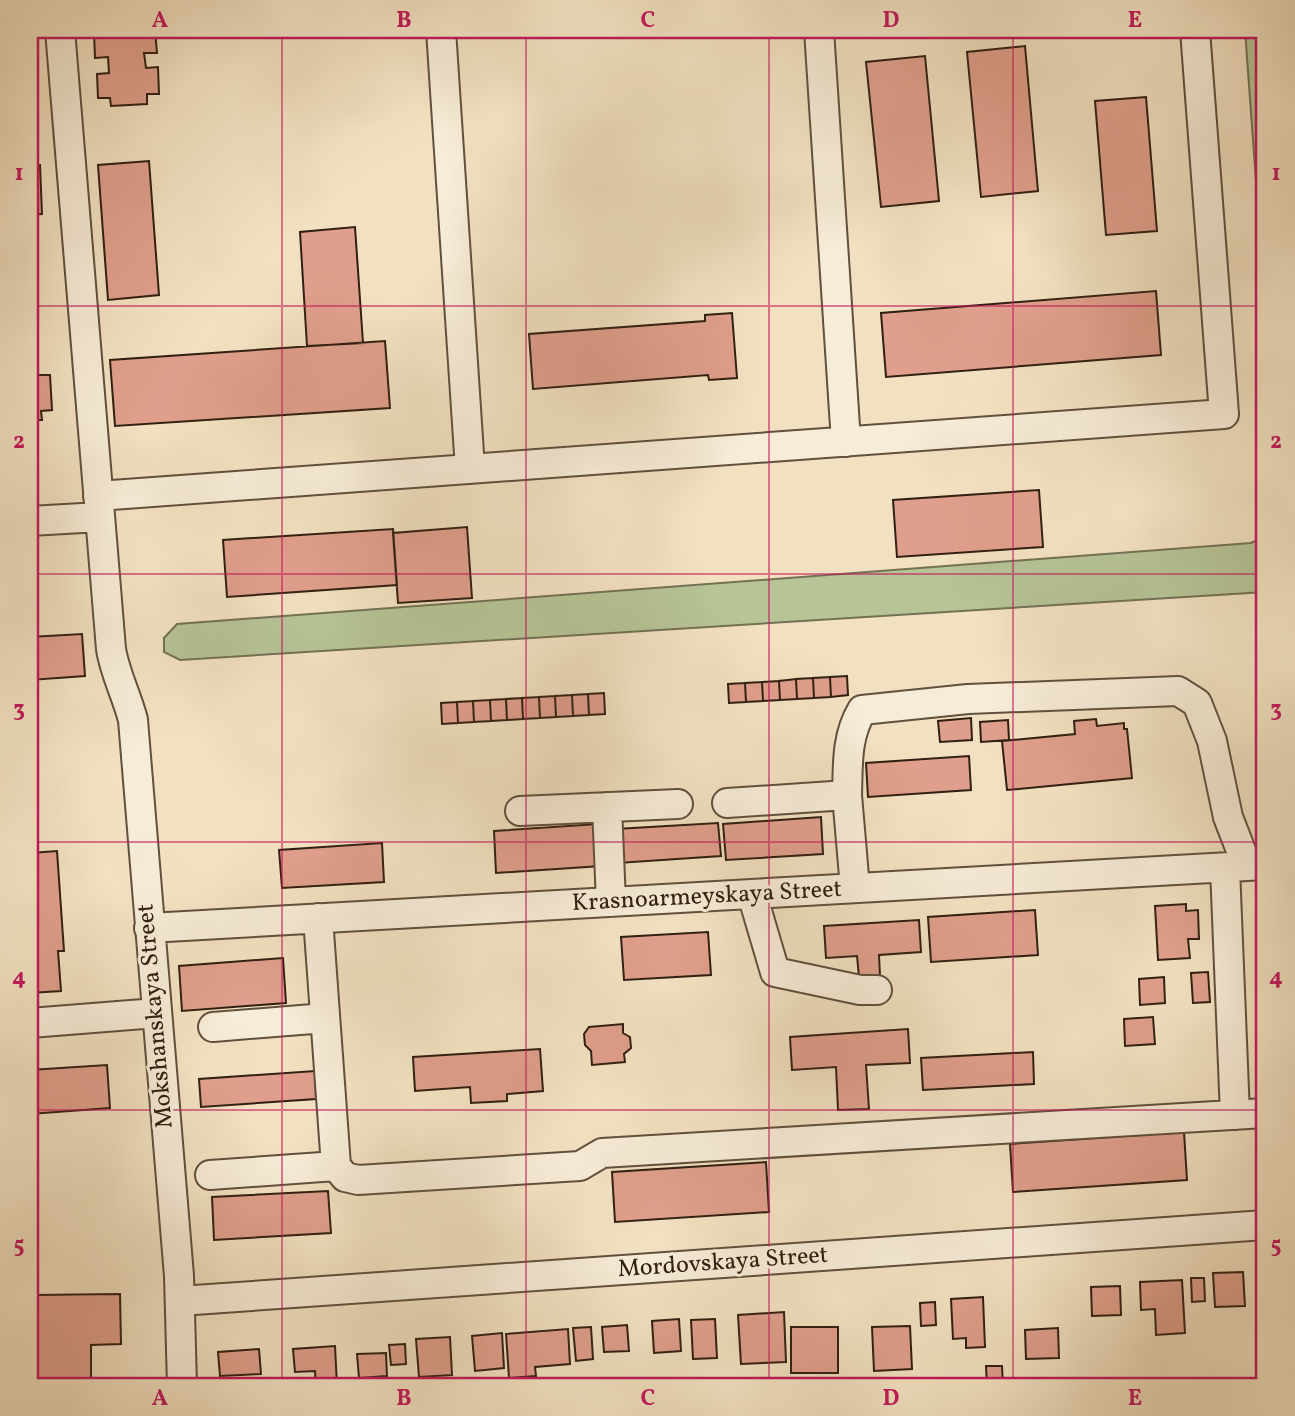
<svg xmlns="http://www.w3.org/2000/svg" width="1295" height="1416" viewBox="0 0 1295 1416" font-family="Vollkorn,serif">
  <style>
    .green { fill: #b6c496; stroke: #737254; stroke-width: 2 }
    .building { fill: #e09f8c; stroke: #302011; stroke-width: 2 }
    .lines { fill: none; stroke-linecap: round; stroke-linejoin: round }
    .minor-casing { stroke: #60503d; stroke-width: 32 }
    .minor { stroke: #f7ecd7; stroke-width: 28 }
    .grid { fill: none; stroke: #c2185b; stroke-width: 2; stroke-opacity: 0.55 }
    .labels { text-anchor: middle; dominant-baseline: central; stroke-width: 6; stroke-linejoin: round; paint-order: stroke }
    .street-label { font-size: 24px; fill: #302011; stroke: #f7ecd7 }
    .neatline { fill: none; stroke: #c2185b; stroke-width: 2.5 }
    .grid-label { font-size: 23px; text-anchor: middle; font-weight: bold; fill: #c2185b }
  </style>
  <rect width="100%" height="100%" fill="#f2e1c1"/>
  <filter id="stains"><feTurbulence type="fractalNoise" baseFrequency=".00286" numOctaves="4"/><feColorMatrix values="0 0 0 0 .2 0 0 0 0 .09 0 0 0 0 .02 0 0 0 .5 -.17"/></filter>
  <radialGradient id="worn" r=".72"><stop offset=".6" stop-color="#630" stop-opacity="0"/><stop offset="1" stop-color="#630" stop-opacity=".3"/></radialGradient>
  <!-- green -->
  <path class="green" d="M1245,30h20v275z
    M1265,536v56l-1085,68 -16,-8v-14l13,-14 1074,-81z"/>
  <!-- building -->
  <path class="building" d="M106,30h49l2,23h-13l2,15 12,-1 1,27h-12v10l-36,2 -1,-8h-12l-1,-24 12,-1 -1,-16 -13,1 -1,-25 13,-1z
    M1025,46l13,145 -57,6 -14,-145z
    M925,56l14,145 -58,6 -15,-145z
    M1146,97l11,134 -51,4 -11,-134z
    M149,161l10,134 -51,5 -10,-135z
    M40,165l2,49 -12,1v-49z
    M355,227l8,116 -56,3 -7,-114z
    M1156,291l5,64 -275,22 -5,-64z
    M732,313l5,65 -28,2 -1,-5 -175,14 -4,-55 176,-13v-6z
    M385,341l5,67 -275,18 -5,-66z
    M30,366h8v9h12l2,35 -11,1 1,9h-12z
    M1039,490l4,57 -146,10 -4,-57z
    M467,527l5,71 -74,5 -5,-70z
    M393,529l4,56 -170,12 -4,-57z
    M82,634l3,42 -55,4v-43z
    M847,676l1,19 -17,2 -1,-20z
    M830,677l1,20 -17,1 -1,-20z
    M813,678l1,20 -17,1 -1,-20z
    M796,679l1,20 -17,1 -1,-19z
    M779,681l1,19 -17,1 -1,-19z
    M762,682l1,19 -17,1 -1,-19z
    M745,683l1,19 -17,1 -1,-19z
    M604,693l1,21 -16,1 -1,-21z
    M588,694l1,21 -16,1 -1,-21z
    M572,695l1,21 -17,1 -1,-21z
    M555,696l1,21 -16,1 -1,-21z
    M539,697l1,21 -17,1 -1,-21z
    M522,698l1,21 -16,1 -1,-21z
    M506,699l1,21 -16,1 -1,-21z
    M490,700l1,21 -17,1 -1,-21z
    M473,701l1,21 -16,1 -1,-21z
    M457,702l1,21 -16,1 -1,-21z
    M971,718l1,22 -32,2 -2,-21z
    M1096,719l1,7 27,-3v6h3l5,49 -125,12 -5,-49 73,-7 -1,-13z
    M1008,720l1,20 -28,2 -1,-20z
    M969,756l2,34 -103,7 -2,-34z
    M821,817l2,37 -97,6 -3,-36z
    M718,823l3,33 -103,7 -2,-34z
    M598,824l3,42 -105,7 -2,-42z
    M382,843l2,39 -102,6 -3,-38z
    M57,851l7,100h-6l3,40 -31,2v-140z
    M1186,904v7l12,-1 1,29h-11l2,19 -32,2 -3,-54z
    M1035,910l3,45 -107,7 -3,-45z
    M919,920l2,32 -42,3 1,21 -21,1 -2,-21 -31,2 -2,-32z
    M708,932l3,43 -87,5 -3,-43z
    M283,958l3,45 -104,8 -3,-45z
    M1208,972l2,30 -17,1 -2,-30z
    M1164,977l1,26 -25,2 -1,-26z
    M1153,1017l2,27 -30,2 -1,-27z
    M623,1024v9l7,4 1,11 -7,6 1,8 -33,3 -1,-14 -6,-6 -1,-11 5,-7z
    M908,1029l2,34 -44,2 3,44 -31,1 -2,-43 -44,3 -2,-33z
    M540,1049l3,42 -36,3v7l-36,2 -1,-16 -55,4 -2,-34z
    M1033,1052l1,32 -111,6 -2,-32z
    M107,1065l3,43 -80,6v-44z
    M315,1071l1,28 -115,8 -2,-28z
    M1184,1132l3,48 -174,12 -3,-48z
    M766,1162l3,50 -154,10 -3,-50z
    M328,1191l3,42 -117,7 -2,-43z
    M1243,1272l2,34 -30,1 -2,-34z
    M1191,1278h13l1,23 -13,1z
    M1182,1280l3,53 -29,2 -1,-26 -14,1 -1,-28z
    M1120,1286l1,29 -29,1 -1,-29z
    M120,1294l1,50 -30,1v41h-56l-1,-91z
    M983,1297l2,50 -19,1v-10l-13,1 -2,-40z
    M935,1302l1,23 -15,1 -1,-23z
    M784,1312l2,50 -45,2 -3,-49z
    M679,1319l2,32 -27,2 -2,-32z
    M715,1319l2,39 -24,1 -2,-39z
    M627,1325l2,26 -25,1 -2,-25z
    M910,1326l2,43 -38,2 -2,-44z
    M591,1327l2,32 -17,2 -3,-33z
    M791,1327h47v46h-47z
    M1058,1328l1,30 -33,1 -1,-29z
    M568,1329l2,35 -35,3 1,9 -27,2 -3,-44z
    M502,1333l2,35 -29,3 -3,-35z
    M450,1337l2,38 -33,2 -3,-38z
    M405,1344l1,20 -15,1 -2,-20z
    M335,1346l2,40h-21l-1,-15 -20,1 -2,-23z
    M259,1349l2,25 -41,2 -2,-24z
    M386,1353l1,23 -28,2 -2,-24z
    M986,1366h16l1,20h-16z"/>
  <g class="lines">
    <!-- minor casing -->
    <g class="minor-casing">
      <path id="minor" d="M60,30l51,619c4,25 16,47 22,71l46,556 3,110
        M441,30l29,439
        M819,30l27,412
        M98,496l1126,-82 -29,-384
        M30,521l70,-4
        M847,795c1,-30 -1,-58 15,-85l106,-11 210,-8 19,12 15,38 16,76 19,49
        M727,803l120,-8 8,93
        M607,807l4,95
        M520,811l158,-7
        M1225,868l10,247
        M752,894l23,78 85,18h17
        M318,918l18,248 9,11 13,3 222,-14 22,-13 663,-40
        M149,928l1116,-63
        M30,1023l126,-10
        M213,1027l112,-9
        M210,1175l126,-9
        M180,1301l1085,-76"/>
    </g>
    <!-- minor -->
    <use href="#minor" class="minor"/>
  </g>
  <!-- grid -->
  <path class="grid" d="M282,30v1356M526,30v1356M769,30v1356M1013,30v1356M30,306h1235M30,574h1235M30,842h1235M30,1110h1235"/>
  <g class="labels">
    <!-- street labels -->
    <g class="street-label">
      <text transform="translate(707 897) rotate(-3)">Krasnoarmeyskaya Street</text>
      <text transform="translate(156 1016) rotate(-95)">Mokshanskaya Street</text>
      <text transform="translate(723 1263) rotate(-4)">Mordovskaya Street</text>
    </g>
  </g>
  <!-- margin -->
  <rect width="1295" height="1416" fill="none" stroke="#f2e1c1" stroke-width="77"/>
  <rect x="38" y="38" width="1218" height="1340" class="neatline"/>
  <g class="grid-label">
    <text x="160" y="27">A</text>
    <text x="404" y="27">B</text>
    <text x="648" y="27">C</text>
    <text x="891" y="27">D</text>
    <text x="1135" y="27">E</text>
    <text x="19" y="180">1</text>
    <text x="1276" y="180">1</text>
    <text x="19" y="448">2</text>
    <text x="1276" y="448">2</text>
    <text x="19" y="716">3</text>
    <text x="1276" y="716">3</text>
    <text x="19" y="984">4</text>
    <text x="1276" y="984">4</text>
    <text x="19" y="1252">5</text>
    <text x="1276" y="1252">5</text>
    <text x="160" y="1405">A</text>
    <text x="404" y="1405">B</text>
    <text x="648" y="1405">C</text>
    <text x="891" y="1405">D</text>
    <text x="1135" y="1405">E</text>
  </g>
  <rect width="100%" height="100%" filter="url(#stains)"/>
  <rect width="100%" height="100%" fill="url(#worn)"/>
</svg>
